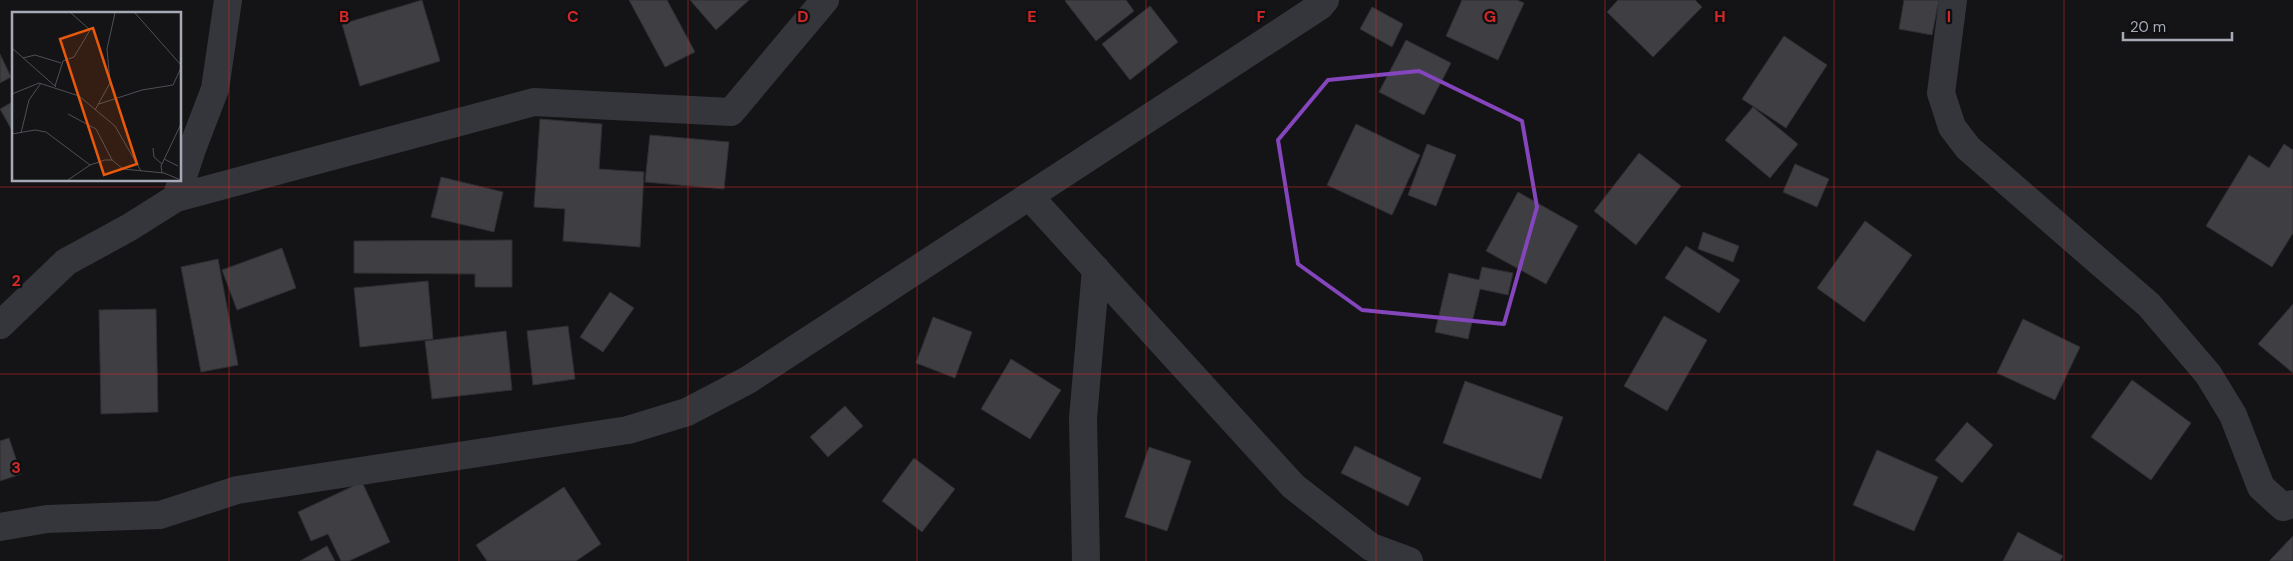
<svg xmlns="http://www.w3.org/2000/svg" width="2293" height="561" viewBox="0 0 2293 561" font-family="'DM Sans',sans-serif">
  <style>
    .building { fill: #3e3e43; stroke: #2f2e32 }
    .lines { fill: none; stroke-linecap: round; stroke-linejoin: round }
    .minor { stroke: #35363b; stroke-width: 28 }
    .marked { fill: none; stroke: #8445bd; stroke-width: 4; stroke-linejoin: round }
    .grid { fill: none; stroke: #d62828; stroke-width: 1; stroke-opacity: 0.55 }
    .inset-road { fill: none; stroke: #4e5056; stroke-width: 1 }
    .view { fill: #e8590c; fill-opacity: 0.15; stroke: #e8590c; stroke-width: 2.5 }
    .inset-edge { fill: none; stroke: #a6a9b6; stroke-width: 2.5 }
    .grid-label { font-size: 16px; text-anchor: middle; font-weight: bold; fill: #d62828; stroke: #0f0f11; stroke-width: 4.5; stroke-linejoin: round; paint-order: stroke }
  </style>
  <rect width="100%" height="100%" fill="#141416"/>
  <!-- building -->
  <path class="building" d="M422,0l18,61 -80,25 -18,-62z
    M629,0h38l28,52 -30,15z
    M690,0h59l-33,30z
    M1066,0h60l8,11 -38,30 -31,-40z
    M1462,0h55l7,3 -26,57 -52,-24z
    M1618,0h77l7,7 -49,50 -46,-45z
    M1904,0h35l-7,35 -33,-6z
    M1150,6l28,36 -48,38 -28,-36z
    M1372,7l31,17 -11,23 -32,-18z
    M1784,36l43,29 -41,63 -44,-29z
    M1406,40l45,23 -27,52 -45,-23z
    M0,54l11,23 -11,6z
    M14,101v33l-14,-25z
    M1753,107l45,37 -28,34 -45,-38z
    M540,119l62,5 -3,45 45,3 -4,75 -77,-6 2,-32 -31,-2z
    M1356,124l64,31 -28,60 -65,-30z
    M650,135l79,7 -5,47 -79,-7z
    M1427,144l29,11 -20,51 -28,-11z
    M2284,144l9,6v83l-21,34 -66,-41 43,-71 20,13z
    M1639,153l42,33 -45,59 -42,-34z
    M1795,164l34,15 -12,28 -34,-15z
    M441,177l62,15 -9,40 -63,-15z
    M1518,192l60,34 -32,58 -60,-33z
    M1865,221l47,34 -48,67 -47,-34z
    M1703,232l36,14 -6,16 -35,-13z
    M512,240v47h-37v-13l-121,-1v-32z
    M1686,246l54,34 -21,33 -54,-35z
    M282,248l14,40 -59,22 -15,-40z
    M218,259l20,106 -37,7 -20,-105z
    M1482,267l31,6 -5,22 -28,-6 -12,50 -33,-7 14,-59 30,7z
    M428,281l5,58 -73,8 -6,-59z
    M610,292l24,16 -31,44 -23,-15z
    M2293,304v69l-35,-29z
    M156,309l2,103 -57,2 -2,-104z
    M1664,316l43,24 -40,71 -43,-25z
    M933,317l39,15 -17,46 -39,-15z
    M2023,319l57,28 -25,53 -58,-27z
    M568,326l7,53 -42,6 -6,-54z
    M506,331l6,59 -80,9 -7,-58z
    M1011,359l50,31 -31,49 -49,-30z
    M2132,380l59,43 -40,57 -60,-43z
    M1465,381l98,36 -22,62 -98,-36z
    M845,406l18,20 -35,31 -18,-20z
    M1967,422l26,23 -31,38 -27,-23z
    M9,438l12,36 -21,7v-40z
    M1355,446l66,32 -13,28 -67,-33z
    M1149,447l42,14 -24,70 -42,-14z
    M1877,450l61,27 -24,54 -61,-26z
    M914,458l41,31 -33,43 -40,-31z
    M362,482l28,60 -41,19h-8l-13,-27 -17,7 -13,-29z
    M564,487l37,57 -25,17h-89l-11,-16z
    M2018,532l45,24 -3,5h-57z
    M2293,536v25h-23v-1z
    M327,546l8,15h-35z"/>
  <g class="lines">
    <!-- minor -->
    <path class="minor" d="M1953,0l-12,93 11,34 16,21 181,157 59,69 25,41 28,72 22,20 10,-3
      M1029,196l264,290 78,61 38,14
      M176,198l358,-96 197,10 94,-112
      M0,325l66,-63 64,-35 46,-29 16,-49 23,-60 13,-89
      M0,527l47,-8 113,-4 77,-25 391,-60 59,-18 61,-32 572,-374 5,-6
      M1086,561l-3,-143 13,-149"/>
  </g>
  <!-- marked area -->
  <path class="marked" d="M1419,71l103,50 15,86 -33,117 -142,-14 -64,-46 -20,-124 50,-60z"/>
  <!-- grid -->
  <path class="grid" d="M229,0v561M459,0v561M688,0v561M917,0v561M1146,0v561M1376,0v561M1605,0v561M1834,0v561M2064,0v561M0,187h2293M0,374h2293"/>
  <!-- overview -->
  <g transform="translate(12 12)">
    <rect width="169" height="169" fill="#141416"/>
    <path class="inset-road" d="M123,1l46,52M0,36l44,39M11,46l12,-3 26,8M43,74l8,-25 11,-4 16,-27 -19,-17M0,82l27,-11 40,13 36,30 26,45M87,92l43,-14 31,-5 8,-17M83,98l15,-27 -3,-34 8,-36M56,102l28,15 16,31M9,121l8,-33 12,-17M0,122l23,-4 11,2 44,33M141,136l1,9 8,7M152,147l14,7M150,161l-1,-7 20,-42M56,168l22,-15 15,-5h7l11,9 41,4 17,7"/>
    <path class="view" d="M81,16l44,136 -33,11 -44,-136z"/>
    <rect width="169" height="169" class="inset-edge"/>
  </g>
  <g class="grid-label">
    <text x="344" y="22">B</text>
    <text x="573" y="22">C</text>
    <text x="803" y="22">D</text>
    <text x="1032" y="22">E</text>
    <text x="1261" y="22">F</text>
    <text x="1490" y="22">G</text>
    <text x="1720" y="22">H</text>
    <text x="1949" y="22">I</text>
    <text x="16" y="286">2</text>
    <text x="16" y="473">3</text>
  </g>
  <!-- scale -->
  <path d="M2123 32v8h109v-8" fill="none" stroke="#a6a9b6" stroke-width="2.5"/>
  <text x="2130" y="32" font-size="15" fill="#a6a9b6" stroke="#0f0f11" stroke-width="4" paint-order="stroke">20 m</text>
</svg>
